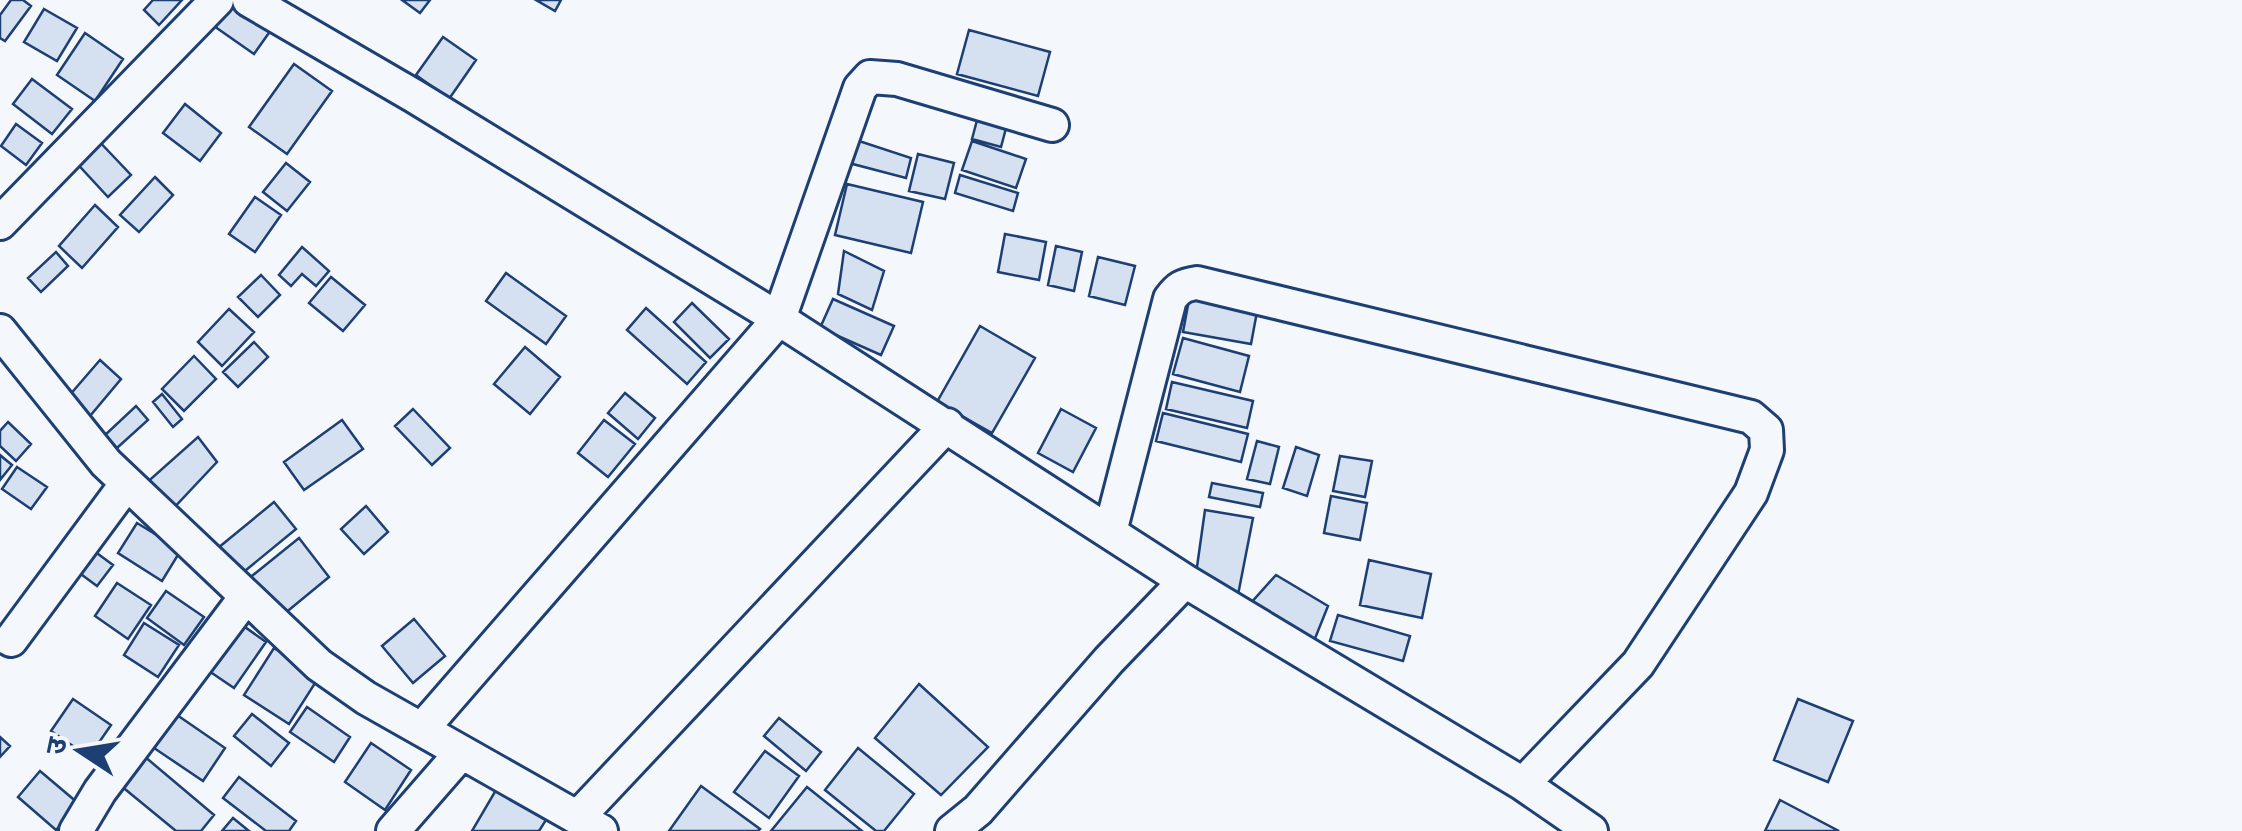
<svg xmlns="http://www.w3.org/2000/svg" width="2242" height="831" viewBox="0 0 2242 831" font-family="'Roboto Serif','Noto Sans Devanagari',serif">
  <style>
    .building { fill: #d5e0f0; stroke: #1d3f73; stroke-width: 2.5 }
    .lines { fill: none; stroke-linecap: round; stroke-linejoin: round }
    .street-casing { stroke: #1d3f73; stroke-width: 38 }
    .street { stroke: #f4f7fb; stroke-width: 32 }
  </style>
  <rect width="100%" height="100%" fill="#f4f7fb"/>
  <!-- building -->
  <path class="building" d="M11,0h12l8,6 -26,35 -5,-3v-23z
    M153,0h29l-23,25 -15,-15z
    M228,0l43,30 -17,24 -43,-30z
    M402,0h28l-10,13z
    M536,0h25l-6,11z
    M44,9l33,19 -20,33 -33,-19z
    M969,30l81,22 -12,44 -81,-22z
    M85,33l38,26 -28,42 -38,-26z
    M443,37l33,23 -27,39 -33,-24z
    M294,64l38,27 -45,63 -38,-27z
    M32,79l40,30 -20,25 -39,-30z
    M185,104l36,29 -21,28 -37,-28z
    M980,109l29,8 -8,30 -29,-8z
    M16,124l26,19 -16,22 -25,-19z
    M95,137l36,38 -23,22 -36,-39z
    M856,140l55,18 -5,20 -57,-15z
    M972,141l54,18 -10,29 -54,-18z
    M918,154l36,9 -9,36 -36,-8z
    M286,163l24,19 -23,29 -24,-19z
    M960,175l58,18 -5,18 -58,-18z
    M155,177l18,18 -34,37 -19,-17z
    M847,184l76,18 -12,51 -76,-18z
    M255,197l26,18 -26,37 -26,-18z
    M95,205l23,22 -36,41 -23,-22z
    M1005,234l41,8 -7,38 -41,-8z
    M1056,246l26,6 -8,39 -26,-6z
    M302,247l27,24 -13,15 -14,-12 -11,12 -12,-11z
    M844,251l40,20 -12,39 -34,-16z
    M56,252l12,14 -27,26 -13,-14z
    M1098,257l37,9 -10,39 -36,-9z
    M506,273l60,43 -20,28 -60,-43z
    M261,275l19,20 -22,22 -20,-20z
    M331,277l34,28 -22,26 -34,-28z
    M1191,289l68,12 -8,43 -68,-12z
    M833,299l61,27 -13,29 -61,-27z
    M692,303l37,36 -19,19 -36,-36z
    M646,308l60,54 -19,22 -60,-54z
    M229,309l25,23 -32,34 -24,-24z
    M980,326l55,32 -43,75 -55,-31z
    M1183,338l66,18 -9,36 -67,-18z
    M254,342l14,15 -30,30 -15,-15z
    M525,347l35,30 -30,37 -36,-30z
    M194,356l22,23 -32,32 -22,-22z
    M100,360l21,19 -31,37 -22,-19z
    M1172,382l81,19 -6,27 -81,-19z
    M625,393l30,25 -17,21 -30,-26z
    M162,394l20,25 -9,8 -20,-25z
    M136,406l12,14 -31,28 -12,-13z
    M413,409l37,39 -18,17 -37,-39z
    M1061,409l35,19 -23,44 -35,-19z
    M1163,413l85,21 -7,28 -85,-21z
    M342,420l21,29 -59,41 -20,-28z
    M604,420l31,24 -27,33 -30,-24z
    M8,422l23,22 -15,17 -16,-15v-15z
    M198,437l19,25 -48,51 -25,-28z
    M1257,441l22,6 -9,37 -23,-5z
    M1296,447l23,8 -12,41 -24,-8z
    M0,455l12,10 -12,15z
    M1340,456l32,5 -7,36 -32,-6z
    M17,467l30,20 -16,22 -29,-20z
    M1212,483l51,10 -3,14 -51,-10z
    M1331,496l36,7 -7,37 -36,-7z
    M274,502l22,27 -56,46 -22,-27z
    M366,506l22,26 -24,22 -23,-25z
    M1205,510l48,8 -16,82 -41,-26z
    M137,523l44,27 -19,31 -44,-28z
    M299,538l30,39 -51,42 -31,-39z
    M90,548l23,17 -16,21 -23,-17z
    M1369,560l62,14 -9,44 -62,-13z
    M1276,575l52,31 -14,35 -64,-37z
    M117,583l34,22 -23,34 -33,-23z
    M166,591l38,26 -20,28 -37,-27z
    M1338,615l72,21 -7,25 -73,-20z
    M414,619l31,37 -32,27 -31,-37z
    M235,620l31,22 -32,46 -31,-21z
    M144,623l35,22 -21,32 -34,-22z
    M274,648l45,29 -30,47 -45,-29z
    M919,684l69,63 -47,48 -66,-57z
    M73,699l38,26 -22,32 -38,-26z
    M1798,699l55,22 -25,61 -54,-22z
    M307,707l43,30 -16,25 -44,-30z
    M252,714l37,29 -18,23 -37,-30z
    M177,715l48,33 -22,33 -49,-33z
    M779,718l42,34 -15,19 -42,-35z
    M0,737l10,9 -10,11z
    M371,743l40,27 -26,40 -40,-28z
    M858,748l56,46 -30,37h-8l-51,-41z
    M765,751l34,25 -30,42 -35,-26z
    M144,756l70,59 -13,16h-25l-56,-46z
    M40,771l39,33 -23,26 -38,-33z
    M239,777l57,44 -7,10h-23l-43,-33z
    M701,786l59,43 -2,2h-89z
    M807,787l55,44h-91z
    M496,790l50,30 -7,11h-67z
    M1780,800l59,31h-74z
    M233,818l16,13h-27z"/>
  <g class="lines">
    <!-- street casing -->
    <g class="street-casing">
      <path id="street" d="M249,0l165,96 365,223 406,262 338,203 68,47
        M0,223l217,-223
        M0,331l106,132 213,202 47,33 235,133
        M1110,532l60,-233c8,-11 13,-14 27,-16l554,134 15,13 1,20 -16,43 -113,171 -115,120
        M11,640l116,-157
        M422,729l357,-410 81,-231 10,-11 27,2 155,46
        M579,816l368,-391
        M76,831l24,-40 145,-193
        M393,831l68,-78
        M952,831l26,-21 131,-150 76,-79"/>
    </g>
    <!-- street -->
    <use href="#street" class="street"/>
  </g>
  <!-- north arrow -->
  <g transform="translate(80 751) rotate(282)" stroke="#f4f7fb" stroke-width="8" paint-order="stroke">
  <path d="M0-8L18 38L0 25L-18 38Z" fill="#1d3f73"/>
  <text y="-15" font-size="28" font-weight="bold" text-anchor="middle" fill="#1d3f73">उ</text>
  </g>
</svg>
